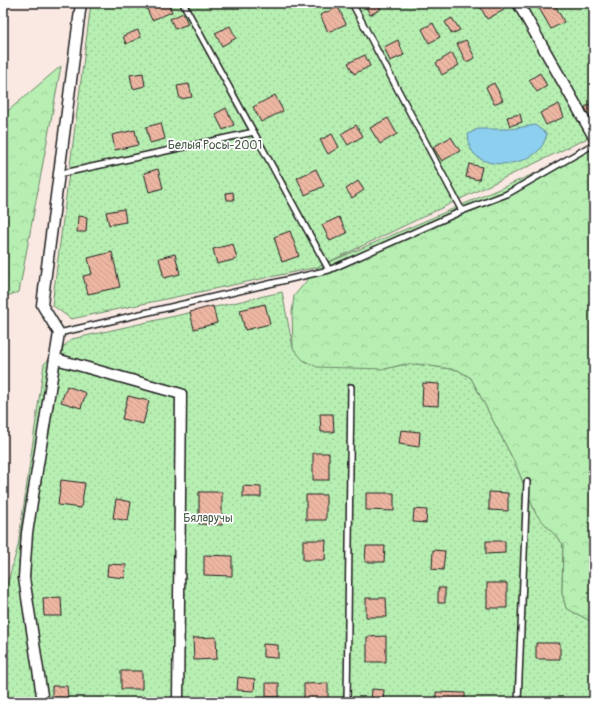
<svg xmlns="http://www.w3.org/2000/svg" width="597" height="705" viewBox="0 0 597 705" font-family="Pangolin,sans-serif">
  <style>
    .grass { fill: url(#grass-dots); stroke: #6a8667 }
    .forest { fill: url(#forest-crowns); stroke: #6a8667 }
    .water { fill: #8dcfee; stroke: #60879a }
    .building { fill: url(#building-back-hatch); stroke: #1c1c1c }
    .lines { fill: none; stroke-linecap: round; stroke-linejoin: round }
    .service-casing { stroke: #1c1c1c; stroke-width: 8 }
    .minor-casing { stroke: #1c1c1c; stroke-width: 13 }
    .service { stroke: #fff; stroke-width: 5 }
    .minor { stroke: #fff; stroke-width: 10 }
    .labels { text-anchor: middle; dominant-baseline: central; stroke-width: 3.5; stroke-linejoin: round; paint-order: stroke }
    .park-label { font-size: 12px; fill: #4a5b49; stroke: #fff }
  </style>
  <defs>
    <pattern id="grass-dots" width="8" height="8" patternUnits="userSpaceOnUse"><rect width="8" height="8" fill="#b7efb2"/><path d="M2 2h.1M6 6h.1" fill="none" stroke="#9dcc98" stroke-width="1.8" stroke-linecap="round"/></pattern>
    <pattern id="forest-crowns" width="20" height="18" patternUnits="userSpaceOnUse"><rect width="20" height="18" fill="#b7efb2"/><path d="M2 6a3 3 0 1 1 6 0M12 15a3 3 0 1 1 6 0" fill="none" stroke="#9dcc98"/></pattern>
    <pattern id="building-back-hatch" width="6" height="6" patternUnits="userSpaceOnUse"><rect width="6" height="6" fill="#edb6a2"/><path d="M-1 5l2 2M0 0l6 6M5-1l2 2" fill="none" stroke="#cb9c8b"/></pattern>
  </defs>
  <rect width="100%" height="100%" fill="#fae9e3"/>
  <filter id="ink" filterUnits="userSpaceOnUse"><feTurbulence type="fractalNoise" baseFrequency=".025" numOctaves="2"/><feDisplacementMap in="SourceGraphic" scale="8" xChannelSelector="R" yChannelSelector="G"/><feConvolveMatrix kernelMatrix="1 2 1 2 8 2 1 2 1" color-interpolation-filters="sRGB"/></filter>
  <g filter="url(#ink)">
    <!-- grass -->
    <path class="grass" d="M91,3h503v132l-276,132 -247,52 -19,-14z
      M282,292l11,56 92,21 16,-4 16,-1 41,6 13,8 44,85 21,51 27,30 -1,49 4,15 28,15v79h-591v-103l15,-53 26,-182 28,-25z"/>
    <!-- forest -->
    <path class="forest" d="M61,66l-42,226 -16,5v-182z
      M594,148v475l-28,-15 -4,-15 1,-49 -27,-30 -21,-51 -44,-85 -13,-8 -41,-6 -16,1 -16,4 -68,-2 -14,-7 -10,-12 -1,-36 2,-16 24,-29z"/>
    <!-- water -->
    <path class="water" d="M535,125l12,9c-2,7 -5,14 -11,19 -16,13 -56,18 -66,-6 -2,-4 -1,-9 -2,-13l10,-5h32z"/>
    <!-- building -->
    <path class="building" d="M156,3h12l4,9 -20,8 -6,-13z
      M364,3h14l3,6 -11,6z
      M478,3h22l4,7 -17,9z
      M548,3h6l10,19 -13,7 -12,-21z
      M338,7l8,17 -18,8 -8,-17z
      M183,13l5,11 -13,5 -5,-10z
      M452,18l8,12 -8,4 -7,-12z
      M433,23l7,14 -11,6 -7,-14z
      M230,26l6,12 -14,8 -7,-13z
      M138,30l3,7 -15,7 -3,-8z
      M398,40l6,15 -14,6 -6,-14z
      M466,40l9,18 -9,4 -9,-18z
      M452,53l7,12 -17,10 -6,-12z
      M365,55l5,11 -16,8 -6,-11z
      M143,73l2,13 -12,3 -3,-14z
      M540,73l7,13 -10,6 -8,-12z
      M494,83l9,17 -9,4 -8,-17z
      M189,84l3,13 -12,2 -3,-13z
      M275,95l8,16 -22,11 -8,-15z
      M594,103v18l-2,1 -7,-15z
      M559,104l5,13 -18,8 -6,-12z
      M226,108l8,17 -11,5 -8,-16z
      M520,114l2,8 -12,4 -3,-9z
      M388,118l9,16 -17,10 -10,-16z
      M161,123l4,16 -15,4 -4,-16z
      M356,125l7,11 -15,9 -7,-11z
      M135,130l3,15 -23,5 -3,-15z
      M332,134l7,13 -11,7 -8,-14z
      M451,137l9,14 -18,10 -9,-14z
      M469,164l13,3 -3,13 -13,-3z
      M158,169l5,19 -14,4 -5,-19z
      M316,169l8,17 -19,9 -8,-17z
      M358,181l6,9 -12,8 -6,-9z
      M233,192l1,8h-7l-1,-7z
      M124,209l2,13 -17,3 -3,-13z
      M78,216l9,1 -1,15h-9z
      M339,217l8,16 -17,8 -8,-16z
      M290,231l9,25 -17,6 -8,-25z
      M233,244l4,15 -20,5 -4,-15z
      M112,252l8,35 -32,7 -5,-18 9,-2 -4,-16z
      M175,254l5,20 -16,4 -5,-20z
      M265,304l5,20 -25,6 -5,-20z
      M213,306l4,17 -23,6 -4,-17z
      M423,383l16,1 -1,22 -16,-1z
      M67,386l19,7 -5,15 -20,-6z
      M128,396l21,5 -6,23 -21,-5z
      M320,414h13l1,18h-13z
      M401,430l19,2 -1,15 -20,-3z
      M313,453h16v27h-16z
      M61,480l24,3 -4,25 -23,-3z
      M243,486l18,1v10h-18z
      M199,492h23v33l-23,-1z
      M489,492l19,1v18l-19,-1z
      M366,493h28v18l-28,-1z
      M306,495h20v25h-20z
      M116,499l15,3 -3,19 -15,-3z
      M414,509l13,1 -1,13 -13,-1z
      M303,540h23l-1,20h-22z
      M486,541h19v12l-19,1z
      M366,546h19l-1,16h-19z
      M433,550l12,1 -2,19 -11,-1z
      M204,555l28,1v20l-28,-1z
      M108,564l18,1 -1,13 -18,-2z
      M487,583h20v25h-20z
      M438,588h7v15h-7z
      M61,597l1,19h-18l-1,-18z
      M366,598h20l1,19h-21z
      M386,636v26h-19v-25z
      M216,637l1,22 -23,1 -1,-22z
      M536,643h24v16h-24z
      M263,644l15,1v13l-15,-1z
      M121,671h21v18h-21z
      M238,677l17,2 -1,12 -17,-1z
      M266,683h13v14h-13z
      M328,683v18h-24v-17z
      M52,686h15l1,12h-16z
      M372,689l12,1 -1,12h-12z
      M436,692l29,1v9h-29z"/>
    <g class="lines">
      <!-- service casing -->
      <g class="service-casing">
        <path id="service" d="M183,3l146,267
          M352,3l110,208
          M59,174l195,-42
          M59,333l270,-63 133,-59 45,-17 87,-50
          M347,702l4,-315
          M518,702l9,-220"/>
      </g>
      <!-- minor casing -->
      <g class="minor-casing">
        <path id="minor" d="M518,3l76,134
          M56,359l125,35 -3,308
          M43,702l-19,-124 3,-45 32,-200 -17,-28 39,-302"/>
      </g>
      <!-- service -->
      <use href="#service" class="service"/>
      <!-- minor -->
      <use href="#minor" class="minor"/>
    </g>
  </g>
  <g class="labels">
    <!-- park labels -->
    <g class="park-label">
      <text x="215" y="145">Белыя Росы-2001</text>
      <text x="208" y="518">Бяларучы</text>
    </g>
  </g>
  <!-- margin -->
  <rect width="597" height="705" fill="none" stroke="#fff" stroke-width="16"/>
  <rect x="8" y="8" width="581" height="689" fill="none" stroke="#1c1c1c" stroke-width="1.5" filter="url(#ink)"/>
</svg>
